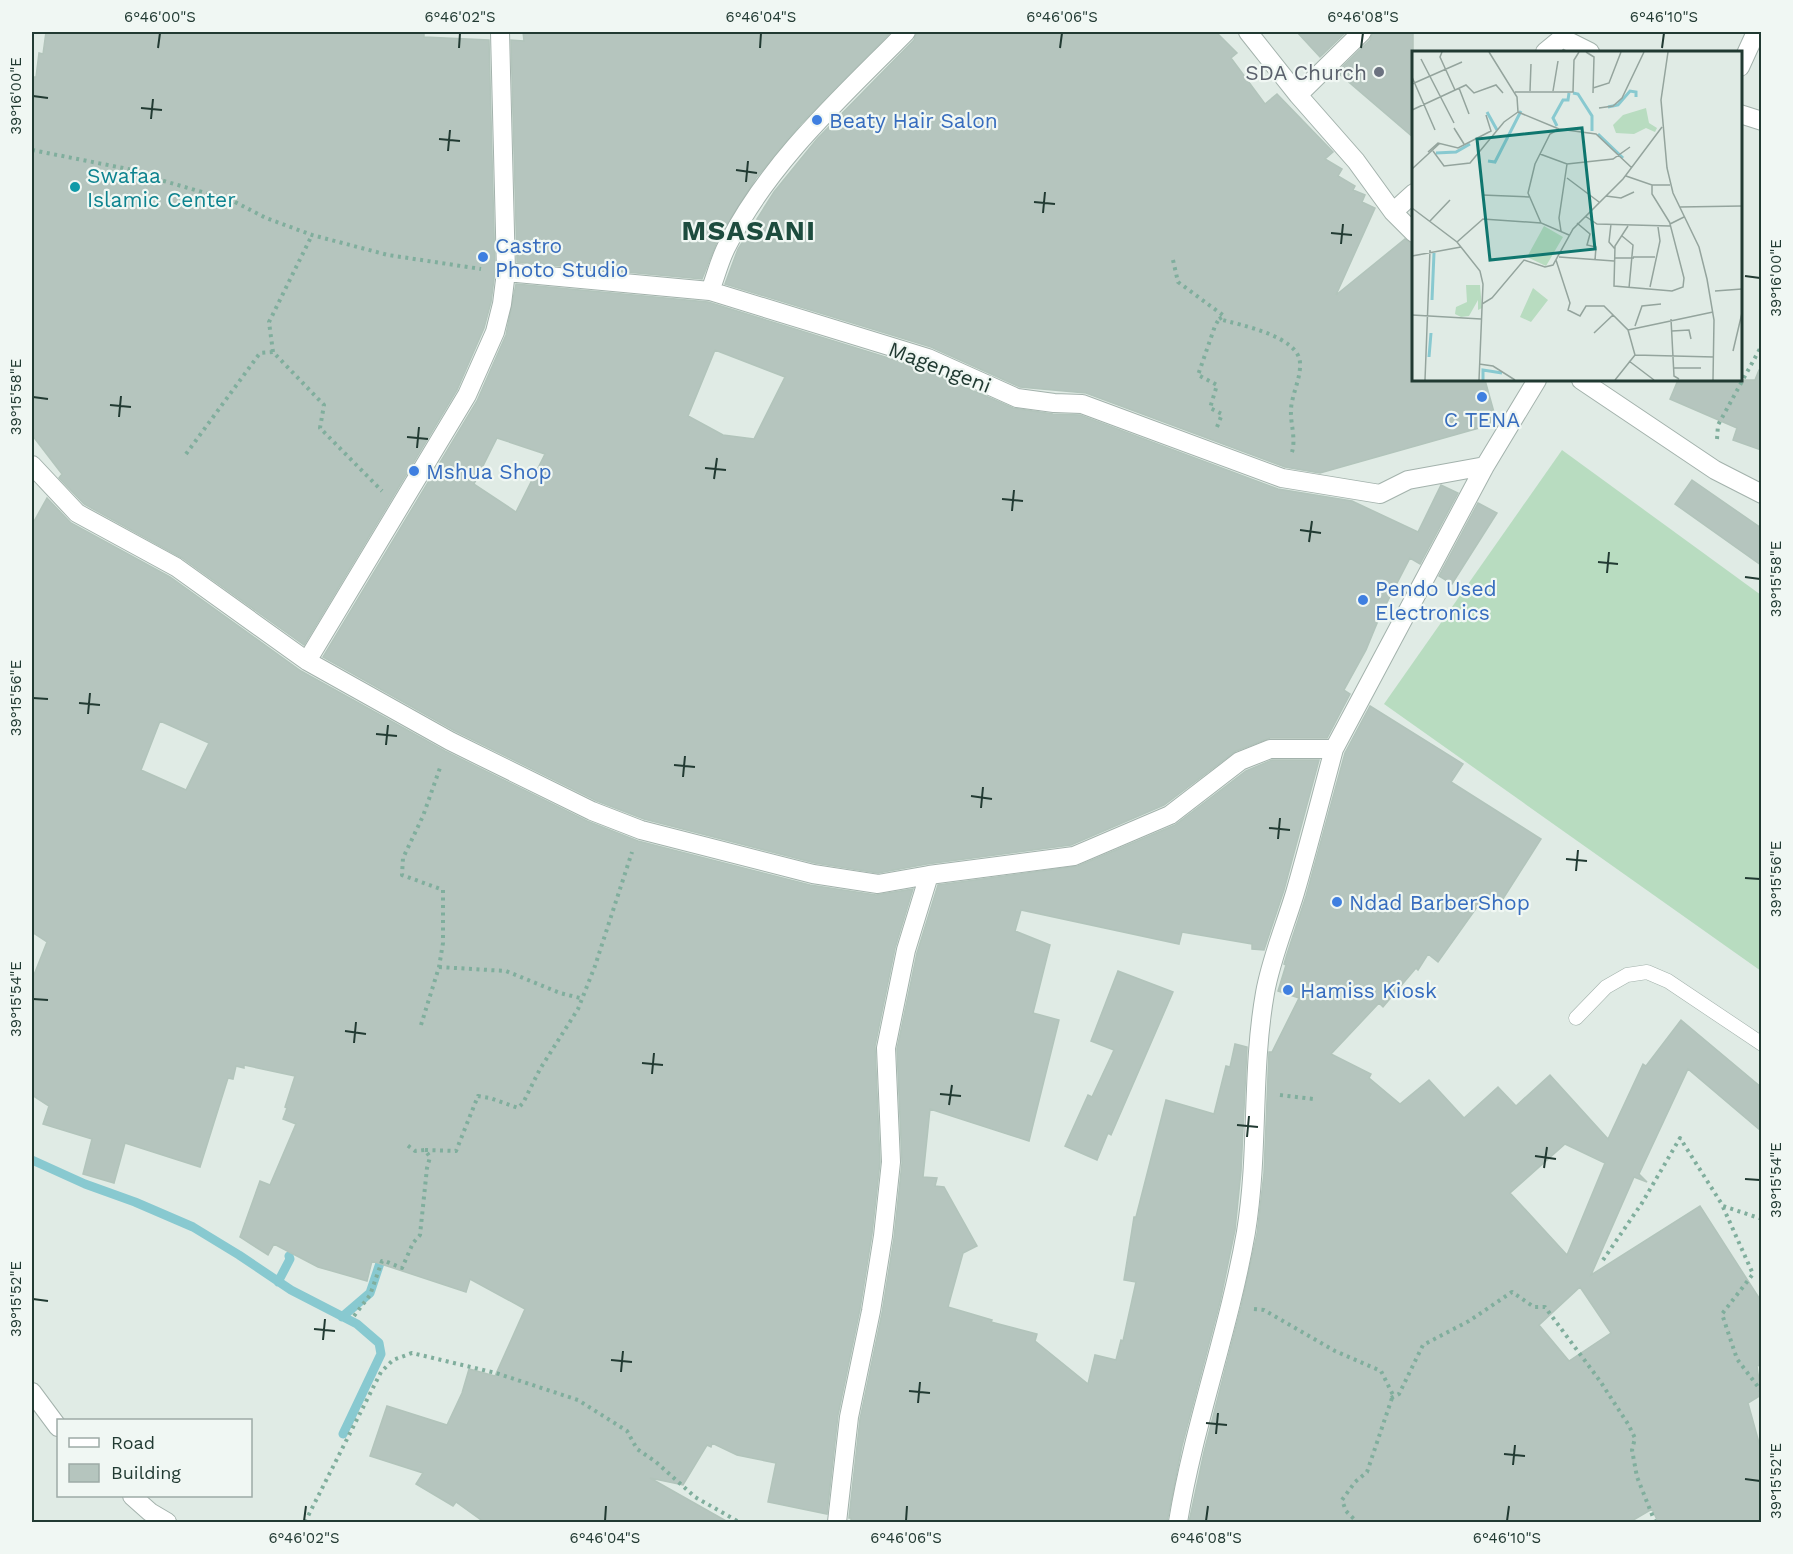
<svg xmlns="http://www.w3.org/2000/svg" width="1793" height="1554" viewBox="0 0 1793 1554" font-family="'Work Sans',sans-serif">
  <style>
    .pitch { fill: #b8dcc0 }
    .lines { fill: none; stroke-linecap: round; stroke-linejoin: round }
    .stream { stroke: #88c9d0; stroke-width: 9 }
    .building { fill: #b5c5be; stroke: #b2c4bb; stroke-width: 1.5; fill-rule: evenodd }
    .lane-casing { stroke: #a3b2ac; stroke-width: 15 }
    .street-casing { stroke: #a3b2ac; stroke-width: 20 }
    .path { stroke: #80ae9d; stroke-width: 4; stroke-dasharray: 3 4.5; stroke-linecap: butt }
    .lane { stroke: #fff; stroke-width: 14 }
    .street { stroke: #fff; stroke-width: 18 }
    .ticks { fill: none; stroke: #213a32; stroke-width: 2 }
    .worship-dot { fill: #6b7280; stroke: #f0f7f3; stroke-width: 2 }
    .shop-dot { fill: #3f7fe0; stroke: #f0f7f3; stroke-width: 2 }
    .culture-dot { fill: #0f9aa8; stroke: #f0f7f3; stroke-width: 2 }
    .labels { text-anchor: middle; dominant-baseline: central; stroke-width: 4.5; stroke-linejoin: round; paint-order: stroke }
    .worship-label { font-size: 21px; fill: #5b616d; stroke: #f0f7f3; text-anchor: end }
    .shop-label { font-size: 21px; fill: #366cbe; stroke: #f0f7f3; text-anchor: start }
    .culture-label { font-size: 21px; fill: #0d838f; stroke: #f0f7f3; text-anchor: start }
    .street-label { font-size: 21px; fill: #213a32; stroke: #f0f7f3 }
    .district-label { font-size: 27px; font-weight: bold; letter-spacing: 1.5px; fill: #1d4c3e; stroke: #f0f7f3 }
    .inset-river { fill: none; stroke: #88c9d0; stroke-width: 3 }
    .inset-road { fill: none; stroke: #94a49d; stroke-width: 1.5 }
    .view { fill: #0f766e; fill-opacity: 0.15; stroke: #0f766e; stroke-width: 3 }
    .inset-edge { fill: none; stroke: #213a32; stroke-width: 3 }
    .neatline { fill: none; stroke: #213a32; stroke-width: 2 }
    .ticks-label { font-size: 15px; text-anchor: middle; fill: #213a32 }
  </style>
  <rect width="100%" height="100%" fill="#e0ebe5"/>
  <!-- pitch -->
  <path class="pitch" d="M1562,450l199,145v376l-377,-267z"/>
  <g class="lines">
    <!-- stream -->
    <path class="stream" d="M32,1160l53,24 50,18 58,25 46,28 52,35 66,34 22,19 2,11 -38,80
      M278,1282l12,-23 -1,-3
      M342,1317l28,-24 10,-30 1,-9"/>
  </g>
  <!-- building -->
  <path class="building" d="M46,32h378v5l65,3 6,231 -4,31 -7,26 -27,62 -153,255 -122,-87 -98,-54 -25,-26 3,-4 -30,-39v-358h4l3,-24 4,1z
    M523,32h368l-90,92 -45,54 -38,61 -16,40 -185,-17 -6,-222 13,1z
    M917,32h299l21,21 -6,5 34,46 12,-10 56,58 -8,7 17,10 -4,7 17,10 -2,4 12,5 -3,7 13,6 -39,87 69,-56 8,5v136h72l12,43 -177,50 -35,-6 -199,-74 -66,-6 -89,-40 -206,-63 13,-35 36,-57 43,-53 97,-99z
    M1297,32h49l-26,25z
    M1373,32h40v105l-76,-65 33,-32z
    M516,284l192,18 216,67 89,39 40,6 27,1 198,74 74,12 66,31 23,-47 17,8 -38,71 -10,-6 -30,58 -14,34 -22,40 6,4 -23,44h-57l-34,13 -72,54 -93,40 -144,19 -49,9 -63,-10 -171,-44 -47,-18 -142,-70 -132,-74 154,-256 29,-66zM715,350l70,27 -31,62 -31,-4 -35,-19zM497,438l48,16 -29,58 -42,-28z
    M1759,370h2v80l-28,-10 4,-12 -67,-29 8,-19h77z
    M1692,480l69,48v37l-86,-61z
    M47,498l24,25 99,54 131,94 144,80 142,70 51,20 172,44 66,10 37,-6 -18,59 -20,98 5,116 -8,72 -12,75 -22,106 -11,99 -59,-12 8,-39 -39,-8 -25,-12 -1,4 -4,-2 -24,40 -33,-7 78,44h-244l-28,-20 -3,4 -37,-22 7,-11 -53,-17 17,-50 60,19 15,-32 7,-24 26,7 30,-67 -55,-30 -4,13 -94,-31 -5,20 -49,-14 -44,-23 -6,11 -28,-18 20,-56 10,4 26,-61 -13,-5 4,-11 -2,-1 10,-31 -51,-11v3l-8,-2 -3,13 -5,-1 -28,89 -75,-24 -11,40 -31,-9 9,-35 -49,-15 6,-18 -17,-11v-115l15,-38 -15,-10v-407zM160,721l49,22 -23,47 -45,-20z
    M1478,503l19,10 -45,71 -13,-8z
    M1370,706l93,58 -12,18 90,57 -40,63 -14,-9 -49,69 -10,-8 -10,16 -2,-2 -33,39 -4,-4 -48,51 40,20 -2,4 31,26 29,-24 35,38 34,-31 18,19 34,-31 58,64 35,-75 3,2 35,-46 80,67v44l-73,-62 -49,105 8,8 -13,-5 -43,98 109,-69 61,95v64l-4,1 4,29 -13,8 13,47v72h-103l-6,-13 -22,13h-441l15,-70 37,-145 16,-73 7,-61 5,-121h3l27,-54 -21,-7 8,-26 -2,-1 3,-10 19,-58 39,-143zM1565,1144l40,19 -38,92 -57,-62zM1580,1287l31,46 -42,28 -30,-36z
    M1272,760h47l-35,130 -20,60 -12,-1v-5l-70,-12 -3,12 -158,-34 -6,21 35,14 -17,68 26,7 -30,121 -99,-32 -7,68 14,1 -2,8 9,1 33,59 -14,7 -15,54 44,13 -1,2 46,12 -2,7 53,43 7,-29 21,5 5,-20 2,1 13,-59 -12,-2 10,-63h2l30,-117 48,14 12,-48 4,1 5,-23 12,3 -6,124 -6,59 -15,72 -38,144 -15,76h-316v-4h-2l11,-99 22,-106 12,-75 8,-75 -5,-114 20,-96 21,-68 140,-19 97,-41 71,-54z
    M1118,971l55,21 -62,143 -3,-2 -11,27 -32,-14 23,-51 4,2 22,-47 -23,-9z"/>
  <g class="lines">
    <!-- lane casing -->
    <g class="lane-casing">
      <path id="lane" d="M1576,1018l30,-31 21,-12 20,-3 21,9 94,63"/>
    </g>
    <!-- street casing -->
    <g class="street-casing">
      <path id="street" d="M1248,32l50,63 58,66 37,51 21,21
        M1545,52l17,-14 28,14
        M1740,67l16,-35
        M1298,95l64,-63
        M1740,114l22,7
        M1393,212l21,-19
        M506,272l204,19 218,67 89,40 37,5 28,1 200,74 98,16 28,-14 77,-14
        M710,291c6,-15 10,-33 18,-47 42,-83 114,-147 178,-212
        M1581,380l134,90 47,24
        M32,465l45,48 99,54 131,94 143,80 142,70 49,19 172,44 65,10 51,-9 145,-19 96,-41 70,-54 30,-12h64l151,-283 52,-86
        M307,661l160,-266 28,-63 7,-28 4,-32 -6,-240
        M32,1392l26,35
        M132,1496l18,16 17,10
        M837,1522l12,-105 22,-106 12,-75 8,-74 -5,-114 20,-98 23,-75
        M1178,1522c16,-98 51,-192 68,-290 13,-80 5,-160 19,-239 6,-34 20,-67 30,-100 14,-48 26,-96 39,-144"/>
    </g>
    <!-- path -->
    <path class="path" d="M32,150l106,21 19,8 76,22 33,17 46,17 76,20 93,14
      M1173,260l5,22 46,34 -5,3c21,6 80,17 81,44 1,15 -8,31 -9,46 -1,15 6,31 0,46
      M273,352l-4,-30 43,-87
      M1217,427l5,-13 -12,-6 7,-23 -19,-10 17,-49 4,-7
      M1717,439l1,-14 44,-80
      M186,454l74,-101 13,-1 51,53 -4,23 62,63
      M439,967l67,4 54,22 20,5
      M421,1025l18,-58 4,-24v-53l-41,-15 1,-17 20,-42 18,-51
      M1280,1095l33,4
      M425,1150l31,1 22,-55 12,2 28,10 5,-5 17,-34 38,-60 17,-43 37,-114
      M1723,1207l30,67 -31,40 15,45 25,33
      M1603,1260l39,-57 38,-65 43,68 39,13
      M1254,1309l10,1 71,41 46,20 12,24 -26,77 -12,10 -13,18 4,11 11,11
      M354,1316l16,-21 12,-34h3l17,7 11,-25 7,-8 7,-67 3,-11 -5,-7 -10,1 -8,-6
      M1391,1398l8,-4 24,-49 46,-24 43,-29 22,15h11l55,74 28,43 7,14 -3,12 5,27 18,45
      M305,1522l76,-150 12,-12 19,-7 84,20 82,27 49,31 10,18 19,13 39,35 44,25"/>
    <!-- lane -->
    <use href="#lane" class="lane"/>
    <!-- street -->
    <use href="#street" class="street"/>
  </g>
  <!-- ticks -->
  <path class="ticks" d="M158,48l2,-15M459,48l1,-15M760,48l1,-15M1060,48l2,-15M1361,48l2,-15M1662,48l2,-15M33,96l15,2M141,108l21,2M151,119l2,-20M439,139l21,2M448,151l2,-21M736,170l21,3M746,182l2,-21M1034,202l21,2M1043,213l2,-21M1331,233l21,2M1341,244l2,-20M1745,276l15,2M33,397l15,2M110,405l21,2M119,417l2,-21M407,437l21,2M417,448l2,-21M705,468l21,2M714,479l3,-21M1002,499l21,2M1012,511l2,-21M1300,530l21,3M1309,542l3,-21M1598,562l20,2M1607,573l2,-21M1745,577l15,2M33,698l15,1M79,703l21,2M88,714l2,-21M376,734l21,2M386,745l2,-20M674,765l21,2M683,777l2,-21M971,796l21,3M981,808l2,-21M1269,828l21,2M1278,839l2,-21M1566,859l21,2M1576,871l2,-21M1745,878l15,1M33,999l15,1M345,1031l21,3M354,1043l2,-21M642,1063l21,2M652,1074l2,-21M940,1094l21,2M949,1105l3,-20M1237,1125l21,2M1247,1137l2,-21M1535,1156l21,3M1544,1168l3,-21M1745,1179l15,1M33,1299l15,2M314,1329l21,2M323,1340l2,-21M611,1360l21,2M621,1372l2,-21M909,1391l21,2M918,1403l2,-21M1206,1423l21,2M1216,1434l2,-21M1504,1454l21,2M1513,1465l2,-20M1745,1479l15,2M304,1521l2,-15M605,1521l1,-15M906,1521l1,-15M1206,1521l2,-15M1507,1521l2,-15"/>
  <!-- markers -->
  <circle class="worship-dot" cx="1379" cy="72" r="6"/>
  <g class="shop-dot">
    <circle cx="817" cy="120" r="6"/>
    <circle cx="483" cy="257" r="6"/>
    <circle cx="1482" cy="397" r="6"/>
    <circle cx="414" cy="471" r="6"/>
    <circle cx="1363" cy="600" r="6"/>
    <circle cx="1337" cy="902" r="6"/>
    <circle cx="1288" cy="990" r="6"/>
  </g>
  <circle class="culture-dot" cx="75" cy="187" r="6"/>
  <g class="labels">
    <!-- worship labels -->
    <g class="worship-label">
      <text x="1367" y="72">SDA Church</text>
    </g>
    <!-- shop labels -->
    <g class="shop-label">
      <text x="829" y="120">Beaty Hair Salon</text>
      <text x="495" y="245">Castro<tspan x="495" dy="24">Photo Studio</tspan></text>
      <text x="1482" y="419" text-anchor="middle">C TENA</text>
      <text x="426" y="471">Mshua Shop</text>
      <text x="1375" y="588">Pendo Used<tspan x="1375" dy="24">Electronics</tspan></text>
      <text x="1349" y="902">Ndad BarberShop</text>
      <text x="1300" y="990">Hamiss Kiosk</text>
    </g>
    <!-- culture labels -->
    <g class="culture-label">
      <text x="87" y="175">Swafaa<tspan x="87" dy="24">Islamic Center</tspan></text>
    </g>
    <!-- street labels -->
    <g class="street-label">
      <text transform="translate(940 367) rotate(21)">Magengeni</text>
    </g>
    <!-- district labels -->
    <g class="district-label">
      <text x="749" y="231">MSASANI</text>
    </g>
  </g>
  <!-- overview -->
  <g transform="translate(1412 51)">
    <rect width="330" height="330" fill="#e0ebe5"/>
    <path d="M54,234h14l2,23 -4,2v-10l-9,16 -8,1 -6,-3 1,-7 11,-5z" fill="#b8dcc0"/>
    <path d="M234,57l3,15 8,5 -2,4 -9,-4 -12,6 -18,-1 -3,-8 10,-10z" fill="#b8dcc0"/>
    <path d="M132,175l19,11 -17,29 -19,-9zM121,237l15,12 -17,22 -11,-5z" fill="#b8dcc0"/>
    <path class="inset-river" d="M161,42l5,1 14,22v15M196,56l10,-2 12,-14 6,1v5M75,61l10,18M145,75l-4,-8 10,-18h5l1,-7M186,83l25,24M24,102l20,-1 14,-8M76,110l7,1 26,-51M20,249l2,-47M17,306l2,-24M71,329v-10l19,3"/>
    <path class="inset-road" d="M30,1l-2,5 15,33M174,1l8,5 -1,36M256,1l-7,48 6,68 6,25 26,54 8,32 7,41 -1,60M9,8l33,64M0,26l23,53M0,33l50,-22M47,37l10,26M181,37l16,-5 12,-31M118,40l1,-27M141,40l5,-30M103,41h58l1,-32 5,-8M187,57l14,-2 9,-8 22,-46M0,59l54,-25 8,8 22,-8 7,8M106,61l41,17M42,77l10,16M21,100l11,15 26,-3 34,-41 14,-10 -1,-15 -28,-45M16,101l10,-9 20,5 33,-17 -5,-16M128,103l27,10 46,-5 17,-12M0,118l27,-25M214,125l26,9h18M155,127l32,24M240,134v9l18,29M70,144l47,2M194,145l15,2 13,-6M268,156l62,-1M0,157l45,34 23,29 3,13 -4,96M173,165l12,8 73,2M18,170l20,-21M165,172l13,11 -3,11 9,2 -1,13M199,173l-2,18 6,7M216,175l-13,20 -1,40 58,5 11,-4 1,-9 -14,-54 14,-7M149,180l-2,-13 8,-54M157,184l-28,-12 -13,-30 7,-29 15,-30 9,-5 37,5 36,34M210,185l11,9 -4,43M45,191l26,-23 58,4M0,205l49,-9M147,206l55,4M221,206h22M202,207h20M144,209l14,43 -2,7 12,6 6,-10h18l24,24 7,25M238,236l10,-46 -2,-14M303,240l27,-2M70,253l10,-6 32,-38 21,7 8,-2 20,-36 50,-50 39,-52M0,264l69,4M259,268l3,57 5,3M223,275l7,-20 19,-2M216,279l85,-18M260,280l17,-1 2,9M182,282l19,-18M321,300l9,-38M223,304l79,2M217,310l25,19M67,313l14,2 22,14M262,317h27M13,329l5,-130M203,329l20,-25"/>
    <path class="view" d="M170,77l13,121 -105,11 -13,-121z"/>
    <rect width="330" height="330" class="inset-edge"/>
  </g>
  <!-- border -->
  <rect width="1793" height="1554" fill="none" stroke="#f0f7f3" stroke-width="66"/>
  <!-- legend -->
  <rect x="57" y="1419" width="195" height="78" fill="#f0f7f3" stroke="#9daba6" stroke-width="1.5"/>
  <rect x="69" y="1438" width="30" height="9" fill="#ffffff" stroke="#9daba6" stroke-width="1.5"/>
  <text x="111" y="1449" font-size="18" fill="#213a32">Road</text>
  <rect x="69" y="1464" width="30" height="18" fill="#b5c5be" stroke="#9daba6" stroke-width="1.5"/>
  <text x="111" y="1479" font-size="18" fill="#213a32">Building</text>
  <rect x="33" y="33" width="1727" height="1488" class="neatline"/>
  <g class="ticks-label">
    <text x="160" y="22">6°46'00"S</text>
    <text x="460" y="22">6°46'02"S</text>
    <text x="761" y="22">6°46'04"S</text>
    <text x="1062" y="22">6°46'06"S</text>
    <text x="1363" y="22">6°46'08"S</text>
    <text x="1664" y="22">6°46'10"S</text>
    <text transform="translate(16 96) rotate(-90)" y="5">39°16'00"E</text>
    <text transform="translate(1776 278) rotate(-90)" y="5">39°16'00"E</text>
    <text transform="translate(16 397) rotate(-90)" y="5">39°15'58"E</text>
    <text transform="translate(1776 579) rotate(-90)" y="5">39°15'58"E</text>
    <text transform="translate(16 698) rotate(-90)" y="5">39°15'56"E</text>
    <text transform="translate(1776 879) rotate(-90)" y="5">39°15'56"E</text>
    <text transform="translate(16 999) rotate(-90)" y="5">39°15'54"E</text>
    <text transform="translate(1776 1180) rotate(-90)" y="5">39°15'54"E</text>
    <text transform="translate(16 1299) rotate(-90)" y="5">39°15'52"E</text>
    <text transform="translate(1776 1481) rotate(-90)" y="5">39°15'52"E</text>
    <text x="304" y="1543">6°46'02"S</text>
    <text x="605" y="1543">6°46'04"S</text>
    <text x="906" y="1543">6°46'06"S</text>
    <text x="1206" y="1543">6°46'08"S</text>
    <text x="1507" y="1543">6°46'10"S</text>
  </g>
</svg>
